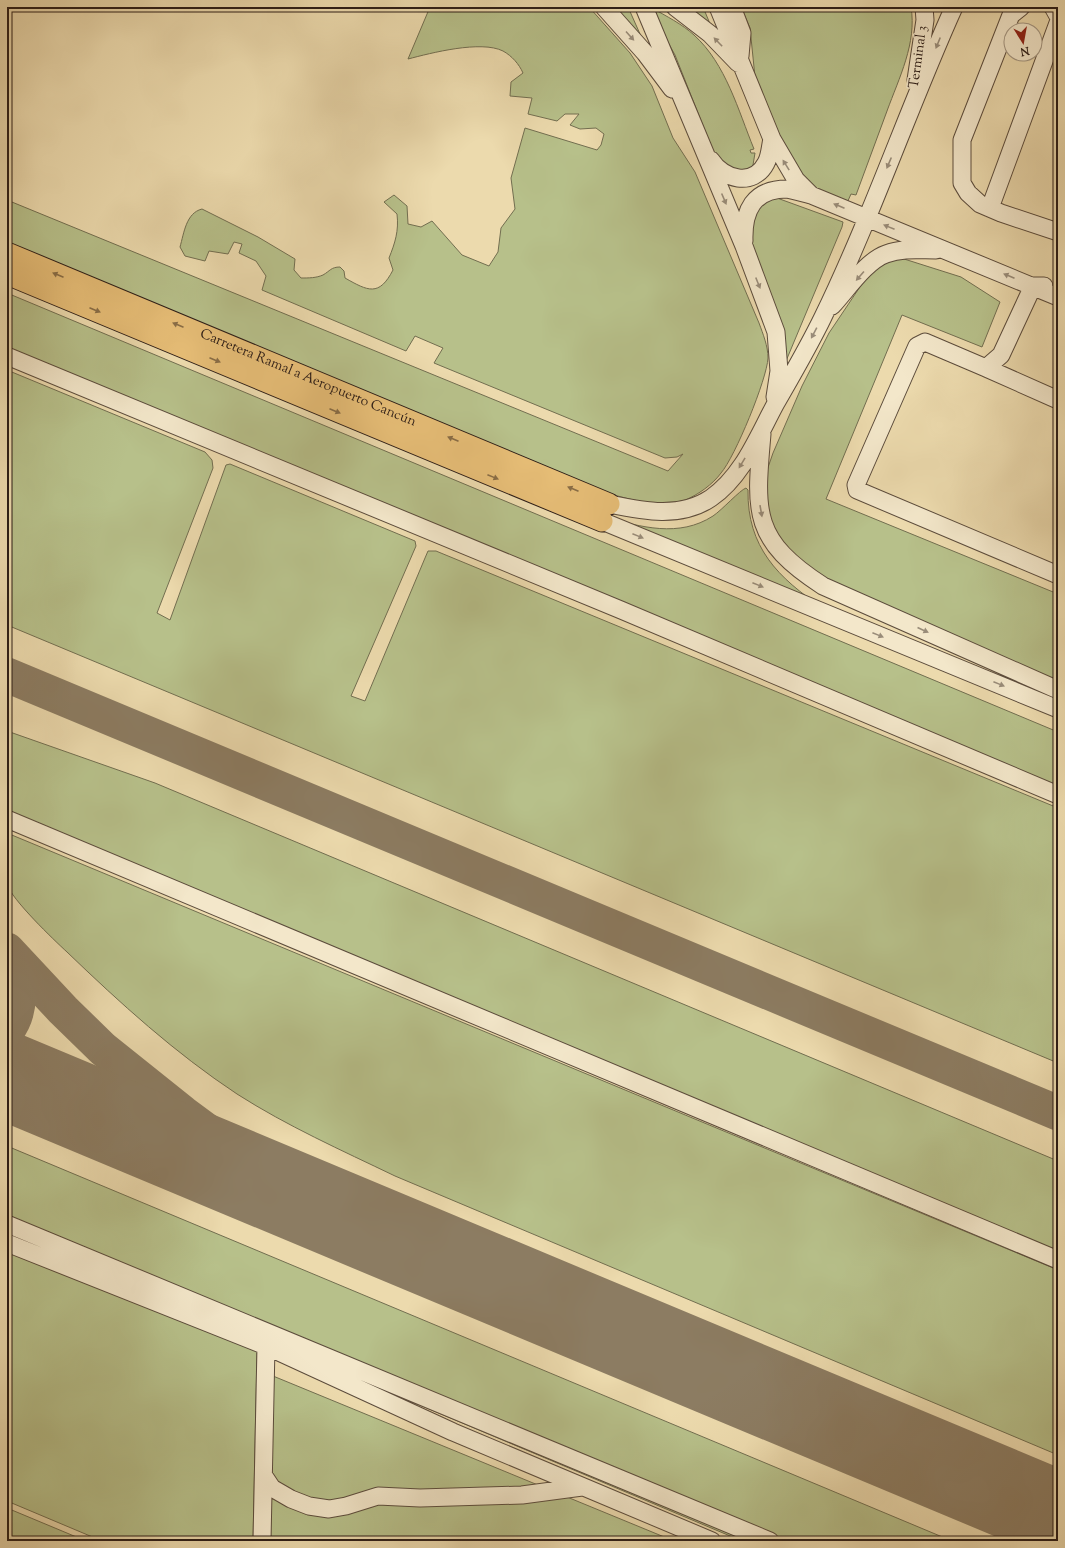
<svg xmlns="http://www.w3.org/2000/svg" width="1065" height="1548" viewBox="0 0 1065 1548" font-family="'Sorts Mill Goudy',serif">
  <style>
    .green { fill: #b7c08a; stroke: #726e50 }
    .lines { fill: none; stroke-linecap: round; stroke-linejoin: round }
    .taxiway { stroke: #8c7c62; stroke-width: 35 }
    .runway { stroke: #8c7c62; stroke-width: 88 }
    .minor-casing { stroke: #5c4c3c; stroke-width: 19 }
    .major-casing { stroke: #2c1d17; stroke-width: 23 }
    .minor { stroke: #f3e7ca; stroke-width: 17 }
    .major { stroke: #e6bd76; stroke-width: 21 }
    .oneway { fill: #998c79 }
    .oneway2 { fill: #896d46 }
    .labels { text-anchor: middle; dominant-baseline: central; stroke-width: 3; stroke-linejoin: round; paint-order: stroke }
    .street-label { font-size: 14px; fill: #2c1d17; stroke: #f3e7ca }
  </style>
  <rect width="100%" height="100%" fill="#ecdaad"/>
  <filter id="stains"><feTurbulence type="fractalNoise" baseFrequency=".005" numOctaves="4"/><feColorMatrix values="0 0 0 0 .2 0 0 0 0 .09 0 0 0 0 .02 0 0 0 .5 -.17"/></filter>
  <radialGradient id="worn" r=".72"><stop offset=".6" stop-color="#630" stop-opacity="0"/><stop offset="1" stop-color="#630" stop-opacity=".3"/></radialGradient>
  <!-- green -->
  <path class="green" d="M430,7h159l41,46 22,33 21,52 22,34 64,151c4,11 9,23 9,35 -1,21 -33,99 -47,115 -8,11 -23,22 -36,27 -26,8 -53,0 -78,-7l-600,-249v-44l661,271 15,-17 -6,3 -12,1 -231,-95 9,-15 -28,-12 -9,15 -144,-61 4,-14 -10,-15 -17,-8 3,-9 -8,-2 -6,12 -19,-3 -4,10 -20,-5 -5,-9c4,-14 6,-34 22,-38l56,28 37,22 -1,11 7,8c8,0 15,0 22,-3 7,-4 8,-8 17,-8l4,4 1,7c23,13 34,19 48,-8l-4,-12c6,-15 10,-27 8,-44l-13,-12 10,-7 13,11 1,18 13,3 11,-6 30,34 27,11 9,-14 3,-24 14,-19 -4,-31 14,-50 72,22 4,-5 3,-11 -8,-6 -16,1 -10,-4 9,-11h-14l-8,7 -29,-7 4,-16 -22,-2 1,-14 12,-9c-4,-9 -11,-17 -20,-22 -22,-11 -72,2 -95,8z
    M609,7h19l12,27 -1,3z
    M684,7h19l10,24z
    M741,7h170c6,36 -12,71 -24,104 -10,28 -21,56 -31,84l-5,-1 -4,9 -34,-15 -20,-21 -38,-90 -5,-49z
    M652,8c14,8 30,16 42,27 32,29 44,75 60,114l-4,1 1,3h4l-2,12 -6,7 -28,-6 -44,-111 -25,-45z
    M777,198l66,24 -1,5 -56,134 -34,-115 -3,-21 12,-22z
    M901,258l60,19 39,25 -18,45 -80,-32 -76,184 232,95v89l-249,-107 -43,-51 -2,-46 9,-26 29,-67 27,-53 49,-73z
    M7,293l1051,439v56l-1051,-439z
    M7,370l198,82 7,8 1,8 -56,145 13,7 56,-155 4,-1 185,77 1,5 -65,150 14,5 60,-143 3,-7h8l622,257v255l-1051,-438z
    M746,488l2,2c-1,57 30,88 75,118l-218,-91c36,10 74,21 108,-1 9,-6 27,-26 33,-28z
    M7,731l148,52 903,378v95l-1051,-438z
    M7,833l1051,437v185l-663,-279c-54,-26 -108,-50 -158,-82 -62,-41 -117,-91 -170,-142 -13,-12 -56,-53 -60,-68 -2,-8 0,-40 0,-51z
    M7,1146l945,395h-210l-735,-310z
    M7,1249l250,102 -4,190h-151l-95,-40z
    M273,1376l401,165h-409z
    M7,1508l79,33h-79z"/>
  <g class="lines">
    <!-- taxiway -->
    <path class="taxiway" d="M7,675l1051,438
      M7,950l56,60 40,39 80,64 112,83
      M7,1031c19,-26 10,-51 0,-79"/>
    <!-- runway -->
    <path class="runway" d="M7,1076l1051,439"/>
    <!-- minor casing -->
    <g class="minor-casing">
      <path id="minor" d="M604,7l41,46 27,36
        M644,7l100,239 32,86 3,39 -4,26
        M675,7l35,27 28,29
        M718,7l54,132 24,41 15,15
        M732,7l10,26 -2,23
        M1021,7l-10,8 -49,125v43l6,10 12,11 21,9 57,19
        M1053,7l5,9
        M916,80l9,-60 -1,-13
        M711,160c12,19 42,28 55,3 4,-7 4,-16 6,-24
        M990,208l68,-185
        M744,241c-1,-30 9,-52 43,-52 7,1 16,4 24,6l247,102
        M1044,286h-11l-32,69 -15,13 72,32
        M832,306c15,-16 34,-45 54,-52 16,-6 33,-4 50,-4
        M7,356l614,254 437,185
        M986,368l-61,-26 -8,4 -61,139 1,5 201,85
        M762,434c-7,79 -10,106 61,152l235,104
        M609,504c34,7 71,15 102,-6 32,-22 47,-62 65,-95 16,-28 33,-57 47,-86 49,-101 85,-208 131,-310
        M602,521l456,188
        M7,819l1051,441
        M7,1224l763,317
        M7,1243l259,103 187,86 259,109
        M264,1476l8,12 19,11 18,7 20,3 17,-3 32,-10 42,2 102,-3 60,-8
        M262,1541l4,-195"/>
    </g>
    <!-- major casing -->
    <g class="major-casing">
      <g id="major">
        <path id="s1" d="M7,253l602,251"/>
        <path d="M7,274l595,247"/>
      </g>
    </g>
    <!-- minor -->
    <use href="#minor" class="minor"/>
    <!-- major -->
    <use href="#major" class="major"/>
  </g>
  <!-- one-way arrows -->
  <defs><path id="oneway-solid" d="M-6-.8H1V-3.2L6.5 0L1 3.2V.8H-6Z"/></defs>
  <g class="oneway">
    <use href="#oneway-solid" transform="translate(630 36) rotate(48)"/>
    <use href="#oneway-solid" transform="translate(718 42) rotate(-134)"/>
    <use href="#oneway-solid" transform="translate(938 43) rotate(112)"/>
    <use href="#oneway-solid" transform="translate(889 163) rotate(113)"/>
    <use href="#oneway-solid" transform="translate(786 165) rotate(-122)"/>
    <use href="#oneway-solid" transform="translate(724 199) rotate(67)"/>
    <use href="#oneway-solid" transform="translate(839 206) rotate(-157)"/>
    <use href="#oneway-solid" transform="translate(889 227) rotate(-158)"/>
    <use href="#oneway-solid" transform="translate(860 276) rotate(131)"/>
    <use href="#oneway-solid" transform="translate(1009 276) rotate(-157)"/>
    <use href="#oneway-solid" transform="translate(758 283) rotate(68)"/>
    <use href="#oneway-solid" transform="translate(814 333) rotate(118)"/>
    <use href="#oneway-solid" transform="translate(742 463) rotate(121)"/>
    <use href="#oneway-solid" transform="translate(761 511) rotate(80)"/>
    <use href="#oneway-solid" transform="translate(638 536) rotate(22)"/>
    <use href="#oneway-solid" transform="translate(758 585) rotate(22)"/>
    <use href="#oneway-solid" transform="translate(923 630) rotate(24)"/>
    <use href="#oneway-solid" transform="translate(878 635) rotate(22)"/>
    <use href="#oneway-solid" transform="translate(999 684) rotate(22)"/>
  </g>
  <g class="oneway2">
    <use href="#oneway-solid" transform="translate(58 275) rotate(-157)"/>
    <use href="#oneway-solid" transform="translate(95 310) rotate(23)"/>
    <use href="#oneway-solid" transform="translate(178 325) rotate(-157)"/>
    <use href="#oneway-solid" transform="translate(215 360) rotate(23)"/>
    <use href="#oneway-solid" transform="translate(335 411) rotate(23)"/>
    <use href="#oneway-solid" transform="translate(453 439) rotate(-157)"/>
    <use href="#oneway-solid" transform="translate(493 477) rotate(22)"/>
    <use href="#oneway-solid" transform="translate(573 489) rotate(-157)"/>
  </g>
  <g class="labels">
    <!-- street labels -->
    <g class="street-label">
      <text transform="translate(919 57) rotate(-82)">Terminal 3</text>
      <text stroke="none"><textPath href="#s1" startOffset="326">Carretera Ramal a Aeropuerto Cancún</textPath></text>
    </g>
  </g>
  <!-- margin -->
  <rect width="1065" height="1548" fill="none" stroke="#ecdaad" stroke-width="24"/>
  <rect x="8" y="8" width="1049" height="1532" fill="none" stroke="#2c1d17" stroke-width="2"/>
  <rect x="12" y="12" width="1041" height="1524" fill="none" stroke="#2c1d17"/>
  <!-- north arrow -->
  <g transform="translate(1023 42) rotate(169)"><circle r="19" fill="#f3e7ca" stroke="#a39682"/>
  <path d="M0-3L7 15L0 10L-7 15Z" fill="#8f2418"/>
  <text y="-6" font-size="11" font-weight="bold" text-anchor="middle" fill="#2c1d17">N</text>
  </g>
  <rect width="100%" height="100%" filter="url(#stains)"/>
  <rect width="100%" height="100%" fill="url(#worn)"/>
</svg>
